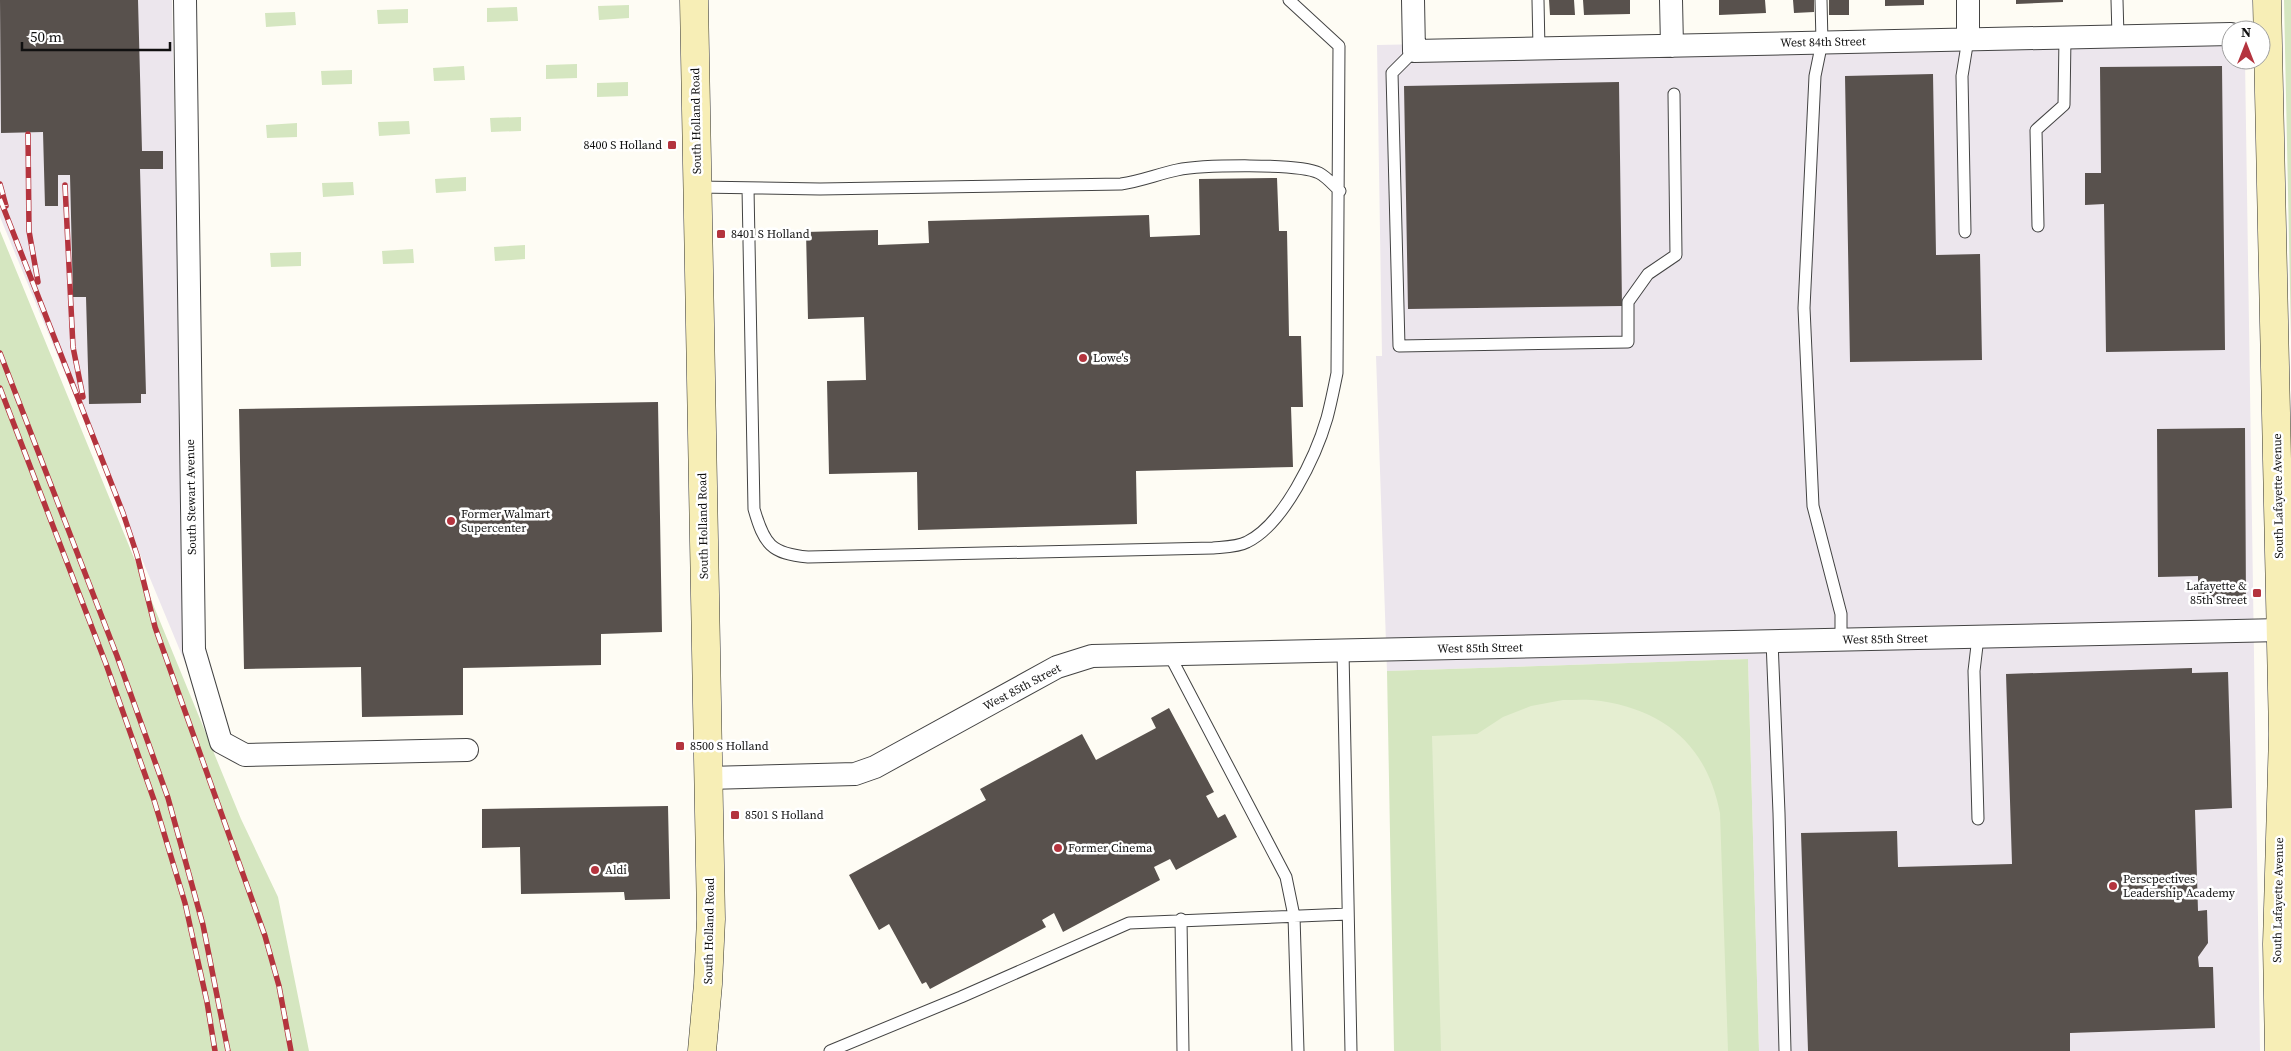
<svg xmlns="http://www.w3.org/2000/svg" width="2291" height="1051" viewBox="0 0 2291 1051" font-family="'Source Serif 4',serif">
  <style>
    .industrial { fill: #ece6ed }
    .green { fill: #d5e6c0 }
    .pitch { fill: #e5eed1 }
    .building { fill: #58514d }
    .lines { fill: none; stroke-linecap: round; stroke-linejoin: round }
    .lane-casing { stroke: #434343; stroke-width: 13 }
    .street-casing { stroke: #434343; stroke-width: 24 }
    .secondary-casing { stroke: #323232; stroke-width: 29 }
    .lane { stroke: #fff; stroke-width: 11 }
    .street { stroke: #fff; stroke-width: 22 }
    .secondary { stroke: #f7eeb6; stroke-width: 28 }
    .rail-casing { stroke: #b4343e; stroke-width: 5.5 }
    .rail { stroke: #fff; stroke-width: 4; stroke-dasharray: 11; stroke-linecap: butt }
    .poi-dot { fill: #b4343e; stroke: #fff; stroke-width: 2 }
    .labels { text-anchor: middle; dominant-baseline: central; stroke-width: 5; stroke-linejoin: round; paint-order: stroke }
    .street-label { font-size: 12px; fill: #101010; stroke: #fff }
    .poi-label { font-size: 12px; fill: #101010; stroke: #fff; text-anchor: start }
  </style>
  <rect width="100%" height="100%" fill="#fefcf4"/>
  <!-- industrial -->
  <path class="industrial" d="M0,0h172l14,665 -186,-448z
    M2245,27v3h-14v30h14l15,991h-501l-11,-392 -361,12 -11,-315h6l-5,-311z"/>
  <!-- green -->
  <path class="green" d="M2284,0h7v337z
    M629,5v13l-30,2 -1,-14z
    M517,7l1,14 -31,1v-14z
    M408,9v14l-30,1 -1,-14z
    M295,12l1,13 -30,2 -1,-14z
    M577,64v14l-31,1v-14z
    M464,66l1,14 -31,1 -1,-13z
    M352,70v14l-30,1 -1,-14z
    M628,82v14l-31,1v-14z
    M521,117v14l-30,1 -1,-14z
    M409,121l1,13 -31,2 -1,-14z
    M297,123v14l-30,1 -1,-13z
    M466,177v14l-30,2 -1,-14z
    M353,182l1,13 -31,2 -1,-14z
    M0,231l241,588 37,78 31,154h-309z
    M525,245v14l-30,2 -1,-14z
    M413,249l1,14 -31,1 -1,-13z
    M301,252v14l-30,1 -1,-14z
    M1748,659l11,392h-365l-7,-380z"/>
  <!-- pitch -->
  <path class="pitch" d="M1563,700c12,0 26,-1 38,1 66,10 106,46 119,112l8,238h-287l-9,-315 45,-2 26,-17 28,-11z"/>
  <!-- building -->
  <path class="building" d="M0,0h138l4,151h21v18h-23l6,225h-5v9l-52,1 -3,-107h-13l-3,-122h-12v31h-13l-2,-74 -42,1z
    M1549,0h25l1,15h-25z
    M1583,0h47v14l-46,1z
    M1719,0h46l1,13 -47,2z
    M1793,0h21v12l-20,1z
    M1829,0h20v15h-20z
    M1885,0h39v5l-39,1z
    M2016,0h47v2l-47,2z
    M2222,66l3,284 -119,2 -2,-148 -19,1v-32h16l-1,-106z
    M1933,74l3,181 44,-1 2,106 -132,2 -5,-286z
    M1619,82l3,224 -214,3 -4,-223z
    M1277,178l2,53h8l2,105h12l2,71h-12l2,60 -157,4 1,53 -219,6 -1,-58 -88,2 -2,-93 39,-1 -2,-63 -56,2 -2,-87 72,-2v15l51,-2 -1,-22 221,-6 1,22 50,-2 -1,-56z
    M658,402l4,230 -61,2v31l-138,3v47l-101,2 -1,-50 -117,2 -5,-260z
    M2245,428l1,175h-48v-27l-40,1 -1,-148z
    M2192,668v5l36,-1 4,136 -37,2 3,101 9,-1 1,33 -10,14 1,10h14l2,61 -145,5v18h-262l-7,-218 96,-2 1,36 114,-3 -6,-190z
    M1169,708l45,84 -8,4 12,22 7,-4 12,23 -61,33 -6,-11 -16,8 6,13 -97,52 -9,-19 -12,7 4,7 -116,62 -4,-7 -4,2 -33,-60 -10,6 -30,-55 137,-75 -6,-11 102,-55 14,26 60,-32 -5,-10z
    M668,806l2,93 -45,1 -1,-8 -103,2 -1,-47 -38,1v-39z"/>
  <g class="lines">
    <!-- lane casing -->
    <g class="lane-casing">
      <path id="lane" d="M1538,0l1,49
        M1821,0l1,42 -7,34 -11,232 9,198 28,108v26
        M2117,0l1,36
        M1414,51l-22,22 7,273 229,-4v-40l20,-28 28,-19 -2,-161
        M697,187l123,2 301,-5c20,-3 37,-10 56,-14 24,-5 122,-7 142,3 8,4 15,13 21,18
        M748,188l6,321c10,35 17,45 54,48l405,-9c10,-1 25,-1 34,-6 37,-18 69,-86 80,-124 4,-15 7,-30 10,-45l2,-327 -50,-46
        M2038,226l-2,-96 28,-25 1,-68
        M1965,232l-3,-156 6,-37
        M1772,641l7,172 6,238
        M1343,651l8,400
        M1169,654l117,223 8,39 4,135
        M1978,819l-4,-148 4,-34
        M1181,919l2,132
        M830,1051l131,-54 168,-74 219,-9"/>
    </g>
    <!-- street casing -->
    <g class="street-casing">
      <path id="street" d="M185,0l9,650 27,92 24,13 222,-5
        M1413,0l1,51 817,-17
        M1671,0l1,46
        M1968,0v39
        M708,778l147,-4 20,-7 182,-100 35,-11 1189,-26"/>
    </g>
    <!-- secondary casing -->
    <g class="secondary-casing">
      <path id="secondary" d="M694,0l17,919 -3,65 -6,67
        M2267,0l16,734 -6,210 2,107"/>
    </g>
    <!-- lane -->
    <use href="#lane" class="lane"/>
    <!-- street -->
    <use href="#street" class="street"/>
    <!-- secondary -->
    <use href="#secondary" class="secondary"/>
    <!-- rail casing -->
    <g class="rail-casing">
      <path id="rail" d="M28,134l1,97 9,51
        M0,184l6,22
        M65,185l8,162 10,50
        M0,199l123,314 14,42 18,72 110,309 14,50 12,65
        M0,353l117,303 51,142 35,127 25,126
        M0,388l106,276 48,136 31,103 22,99 8,49"/>
    </g>
    <!-- rail -->
    <use href="#rail" class="rail"/>
  </g>
  <!-- markers -->
  <g class="poi-dot">
    <rect x="667" y="140" width="10" height="10" rx="2.5"/>
    <rect x="716" y="229" width="10" height="10" rx="2.5"/>
    <circle cx="1083" cy="358" r="5"/>
    <circle cx="451" cy="521" r="5"/>
    <rect x="2252" y="588" width="10" height="10" rx="2.5"/>
    <rect x="675" y="741" width="10" height="10" rx="2.5"/>
    <rect x="730" y="810" width="10" height="10" rx="2.5"/>
    <circle cx="1058" cy="848" r="5"/>
    <circle cx="595" cy="870" r="5"/>
    <circle cx="2113" cy="886" r="5"/>
  </g>
  <g class="labels">
    <!-- street labels -->
    <g class="street-label">
      <text transform="translate(1823 42) rotate(-1)">West 84th Street</text>
      <text transform="translate(696 121) rotate(-91)">South Holland Road</text>
      <text transform="translate(2278 496) rotate(-91)">South Lafayette Avenue</text>
      <text transform="translate(191 497) rotate(-91)">South Stewart Avenue</text>
      <text transform="translate(703 526) rotate(-91)">South Holland Road</text>
      <text transform="translate(1885 639) rotate(-1)">West 85th Street</text>
      <text transform="translate(1480 648) rotate(-1)">West 85th Street</text>
      <text transform="translate(1022 687) rotate(-28)">West 85th Street</text>
      <text transform="translate(2278 900) rotate(-89)">South Lafayette Avenue</text>
      <text transform="translate(709 931) rotate(-89)">South Holland Road</text>
    </g>
    <!-- poi labels -->
    <g class="poi-label">
      <text x="662" y="145" text-anchor="end">8400 S Holland</text>
      <text x="731" y="234">8401 S Holland</text>
      <text x="1093" y="358">Lowe's</text>
      <text x="461" y="514">Former Walmart<tspan x="461" dy="14">Supercenter</tspan></text>
      <text x="2247" y="586" text-anchor="end">Lafayette &amp;<tspan x="2247" dy="14">85th Street</tspan></text>
      <text x="690" y="746">8500 S Holland</text>
      <text x="745" y="815">8501 S Holland</text>
      <text x="1068" y="848">Former Cinema</text>
      <text x="605" y="870">Aldi</text>
      <text x="2123" y="879">Perscpectives<tspan x="2123" dy="14">Leadership Academy</tspan></text>
    </g>
  </g>
  <!-- north arrow -->
  <g transform="translate(2246 45)"><circle r="24" fill="#ffffff" stroke="#9f9f9f"/>
  <path d="M0-4L9 19L0 12L-9 19Z" fill="#b4343e"/>
  <text y="-8" font-size="14" font-weight="bold" text-anchor="middle" fill="#101010">N</text>
  </g>
  <!-- scale -->
  <path d="M22 42v8h148v-8" fill="none" stroke="#101010" stroke-width="2.5"/>
  <text x="30" y="42" font-size="15" fill="#101010" stroke="#ffffff" stroke-width="4" paint-order="stroke">50 m</text>
</svg>
